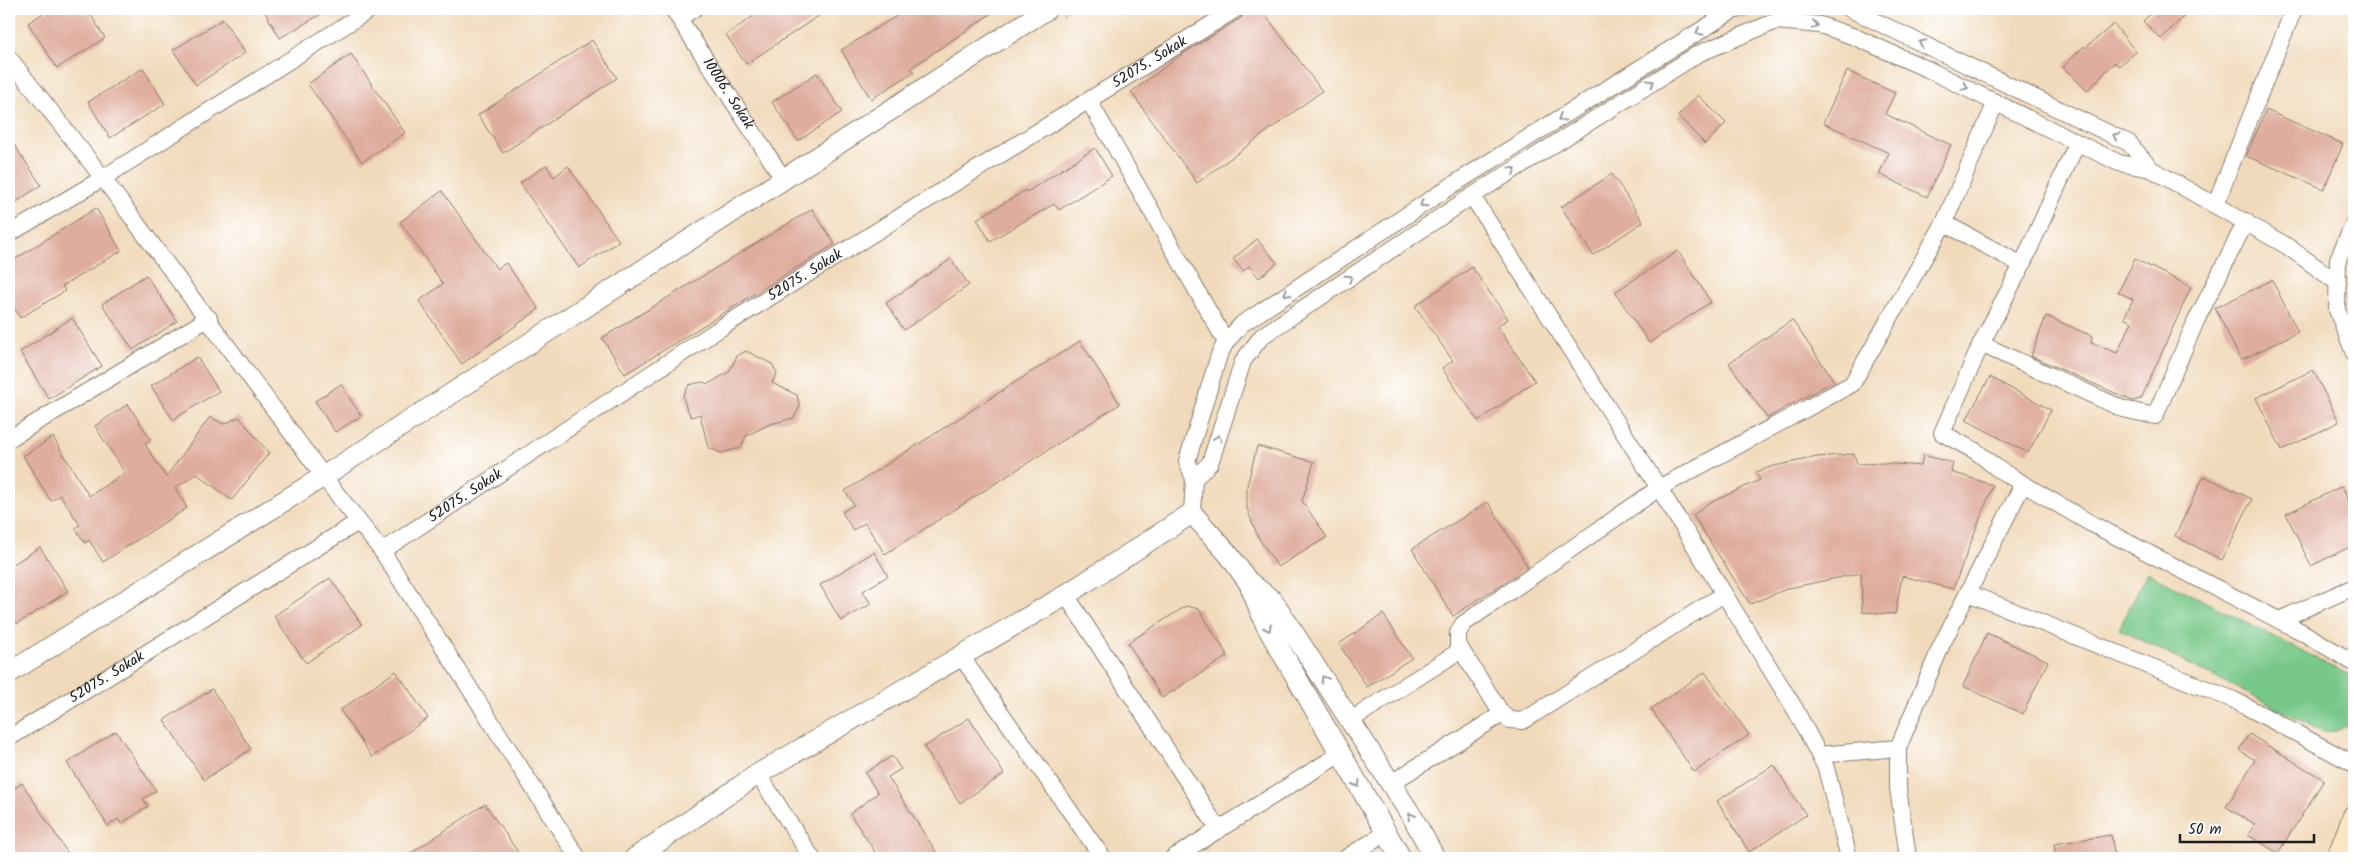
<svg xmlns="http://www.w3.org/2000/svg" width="2363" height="867" viewBox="0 0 2363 867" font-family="Kalam,sans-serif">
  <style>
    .green { fill: #78c889; stroke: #4a7252 }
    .building { fill: #dfad9e }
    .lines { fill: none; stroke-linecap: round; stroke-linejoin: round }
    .minor-casing { stroke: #867b6c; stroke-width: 18 }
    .tertiary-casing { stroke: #867b6c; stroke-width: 22 }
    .secondary-casing { stroke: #867b6c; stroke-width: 24 }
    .path { stroke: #867b6c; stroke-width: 3; stroke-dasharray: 1 4; stroke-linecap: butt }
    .minor { stroke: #fff; stroke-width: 16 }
    .tertiary { stroke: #fff; stroke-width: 20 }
    .secondary { stroke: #fbe6c4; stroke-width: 22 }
    .oneway { stroke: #999 }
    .labels { text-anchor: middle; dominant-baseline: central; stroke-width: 5; stroke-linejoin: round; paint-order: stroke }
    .street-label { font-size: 15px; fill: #1c1c1c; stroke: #fff }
  </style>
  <rect width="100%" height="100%" fill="#fff"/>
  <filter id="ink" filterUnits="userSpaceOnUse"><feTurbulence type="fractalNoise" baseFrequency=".02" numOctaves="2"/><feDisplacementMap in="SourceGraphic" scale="10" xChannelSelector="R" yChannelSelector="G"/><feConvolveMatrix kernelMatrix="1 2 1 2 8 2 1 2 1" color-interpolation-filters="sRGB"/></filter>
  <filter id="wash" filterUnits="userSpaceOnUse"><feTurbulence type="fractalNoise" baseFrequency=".0096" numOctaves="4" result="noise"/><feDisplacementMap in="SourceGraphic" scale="20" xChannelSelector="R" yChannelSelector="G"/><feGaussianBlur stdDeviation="1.12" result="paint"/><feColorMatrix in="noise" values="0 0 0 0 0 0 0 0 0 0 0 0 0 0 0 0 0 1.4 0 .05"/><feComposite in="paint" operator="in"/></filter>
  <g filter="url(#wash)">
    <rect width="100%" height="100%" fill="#f1dabb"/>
    <!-- green -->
    <path class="green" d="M2147,572l202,103 5,7v37l-3,5 -15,7 -12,1 -205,-103z"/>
    <g id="blocks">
      <!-- building -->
      <path class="building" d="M50,9h37l18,29 -48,30 -29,-45z
        M263,9h67l-50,29z
        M764,9h65l-83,55 -20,-29z
        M908,9h90l-87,59 3,4 -43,27 -30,-49z
        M1246,9h15l61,82 -125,92 -66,-91 50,-37 60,-37z
        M2156,9h21l7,7 -23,23 -18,-18z
        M223,19l22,34 -49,32 -23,-35z
        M2114,24l22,28 -17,14 -4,-4 -28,29 -24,-24 21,-21 1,2z
        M592,40l25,38 -114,75 -25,-38z
        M351,54l54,79 -43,29 -54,-78z
        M143,68l22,36 -55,34 -22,-36z
        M1847,71l48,22 -10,21 66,31 -24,52 -48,-23 10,-21 -66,-30z
        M817,73l25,39 -44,29 -26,-39z
        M1698,95l28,28 -21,21 -27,-28z
        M2266,110l77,34 -19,45 -78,-33z
        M9,137l32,48 -32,22z
        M1095,148l17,28 -53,34 -5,-6 -64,37 -13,-22 49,-29 1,2z
        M546,165l8,12 14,-11 51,75 -40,27 -59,-85z
        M1612,174l31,48 -50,33 -32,-48z
        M442,191l55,78 9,-6 33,46 -77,55 -43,-63 24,-17 -43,-62z
        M96,208l25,43 -59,35 3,5 -45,27 -11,-19v-36z
        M812,209l23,35 -210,130 -23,-36z
        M1257,239l20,24 -18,15 -10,-12 -6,5 -10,-12z
        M1678,251l33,51 -62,41 -34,-51z
        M951,259l18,26 -65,45 -18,-27z
        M2135,259l56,28 -50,112 -8,2 -102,-45 15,-40 46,20 -1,7 26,10 15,-31 -8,-4 9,-19 -15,-7z
        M1472,267l36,52 -11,7 38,55 -57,40 -36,-53 11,-7 -38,-55z
        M146,275l31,46 -44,29 -31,-46z
        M2272,280l26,52 -57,28 -26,-52z
        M72,318l30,48 -53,33 -29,-47z
        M1792,320l42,61 -67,37 -38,-55z
        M1080,341l40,63 -235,150 -20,-31 -12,7 -11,-18 12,-7 -9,-14z
        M746,351l26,13 5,9 -5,10 25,12 3,11 -6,12 -24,6 -24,12 -5,12 -21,5 -12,-6 -8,-33 -9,3 -5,-10 -3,-11 6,-11 13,-3 6,2 21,-12 8,-16z
        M197,357l22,34 -46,29 -22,-34z
        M2313,370l26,52 -57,28 -26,-52z
        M1990,377l61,33 -23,43 -62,-33z
        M341,384l20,32 -26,16 -20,-31z
        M128,404l23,36 -6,4 21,33 44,-60 14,7 15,-7 30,36 -37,47 -35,-26 -22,14 12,20 -84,54 -14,-22 -4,3 -10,-15 5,-3 -20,-30 -9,6 -28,-45 30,-19 36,59 36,-23 -30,-47z
        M1257,446l57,16 -12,39 25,36 -49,30 -20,-30 -11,-28v-23z
        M1854,454l3,10 28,-1 36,3 2,-11 30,8 -2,9 42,13 -40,104 -51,-13 -7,38 -33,-2 -1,-39 -72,15 -39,16 -57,-89 14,-11 53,-24 -4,-8 18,-6 43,-9z
        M2204,476l48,23 -30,61 -47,-24z
        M2342,486l12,24v35l-43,21 -25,-52z
        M1488,502l40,65 -75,49 -41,-67z
        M40,547l28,44 -51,33 -8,-12v-45z
        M874,552l14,24 -25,15 8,13 -30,17 -21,-36z
        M330,578l32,47 -56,38 -32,-47z
        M1186,606l13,3 29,47 -66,42 -34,-55z
        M1383,614l29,44 -45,29 -28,-43z
        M1987,633l61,28 -25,53 -60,-28z
        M396,671l32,47 -56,39 -32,-47z
        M1705,672l44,63 -55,37 -43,-63z
        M212,689l39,60 -47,31 -40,-60z
        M969,718l35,56 -44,29 -36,-56z
        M116,731l40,60 -13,8 5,7 -27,18 -3,-5 -10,7 -41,-63z
        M2249,734l75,46 -46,73 -30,-18 7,-11 -29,-17 29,-47 -16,-10z
        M892,756l9,13 -13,8 52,81h-61l-29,-44 28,-21 -13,-20z
        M1774,765l32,50 -57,37 -32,-51z
        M22,783l49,75h-62v-66z
        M485,804l37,54h-118z
        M2111,835l4,23h-59l-2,-14z"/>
    </g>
  </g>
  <g filter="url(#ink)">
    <use href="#blocks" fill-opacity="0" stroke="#867b6c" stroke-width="1"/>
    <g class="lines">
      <!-- minor casing -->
      <g class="minor-casing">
        <g id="minor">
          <path id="s1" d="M673,9l111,171"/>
          <path d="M1850,9l279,134 22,26"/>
          <path d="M679,18l15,-9"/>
          <path d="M9,58l94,120 230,311 49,62 196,307"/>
          <path d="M1089,101l137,241"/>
          <path d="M2077,143l-55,122 -41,79 -39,89 35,19 21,17 92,54 212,109 52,31"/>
          <path d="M1472,196l187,292 136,221 31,59 23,90"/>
          <path d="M2215,205l79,-196"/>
          <path d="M1944,223l78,42"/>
          <path d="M2354,223l-16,36 -1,51 17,43"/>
          <path d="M9,234l94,-56 268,-169"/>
          <path d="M1981,344l142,65 32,7 41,-95 50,-100"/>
          <path d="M9,439l200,-121"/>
          <path d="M1194,479l16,-16 33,-102 19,-25 210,-140 226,-142 78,-33 44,4 35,12 72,32 192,94 32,6 136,77 51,37"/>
          <path d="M1192,513l2,-34 -7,-18 32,-106 7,-13 16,-18 212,-140 278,-173 9,-2"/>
          <path id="s2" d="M382,551l340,-224 514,-318"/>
          <path d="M1968,593l266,107 120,64"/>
          <path d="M1724,594l-201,127 -13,-1 -8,-6 -44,-69v-12l5,-9 196,-136 193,-104 92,-161 52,-121"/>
          <path d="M1066,595l153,235"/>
          <path d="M2279,620l75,-33"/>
          <path d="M961,656l142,202"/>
          <path d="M1351,720l110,-70"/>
          <path id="s3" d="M9,738l349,-216"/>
          <path d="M1819,755l79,-7"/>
          <path d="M758,774l54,84"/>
          <path d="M1391,783l111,-69"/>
          <path d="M1173,858l167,-104"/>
          <path d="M1346,858l40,-25"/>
          <path d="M1908,858l-10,-70v-40l44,-104 81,-160"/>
        </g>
      </g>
      <!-- tertiary casing -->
      <g class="tertiary-casing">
        <path id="tertiary" d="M1250,583l23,18 140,217 22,40
          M9,673l315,-197 723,-467
          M635,858l123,-84 308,-179 126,-82 37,42 20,28 17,42 135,233"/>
      </g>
      <!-- secondary casing -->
      <g class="secondary-casing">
        <path id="secondary" d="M2338,858l16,-42"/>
      </g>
      <!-- path -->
      <path class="path" d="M1064,17l14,-8"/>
      <!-- minor -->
      <use href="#minor" class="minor"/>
      <!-- tertiary -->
      <use href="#tertiary" class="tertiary"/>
      <!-- secondary -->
      <use href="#secondary" class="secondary"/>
    </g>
    <!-- one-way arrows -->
    <defs><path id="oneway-chevron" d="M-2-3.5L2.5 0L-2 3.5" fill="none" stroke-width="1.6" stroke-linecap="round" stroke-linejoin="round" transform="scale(1.25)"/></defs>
    <g class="oneway">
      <use href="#oneway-chevron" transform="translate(1815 25) rotate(8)"/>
      <use href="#oneway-chevron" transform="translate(1699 32) rotate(148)"/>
      <use href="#oneway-chevron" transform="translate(1922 43) rotate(-154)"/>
      <use href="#oneway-chevron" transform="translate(1651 83) rotate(-32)"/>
      <use href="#oneway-chevron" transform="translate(1965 87) rotate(26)"/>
      <use href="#oneway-chevron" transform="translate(1561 118) rotate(148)"/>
      <use href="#oneway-chevron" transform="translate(2116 136) rotate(-154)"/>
      <use href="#oneway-chevron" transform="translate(1513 170) rotate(-32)"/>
      <use href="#oneway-chevron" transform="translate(1423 204) rotate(147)"/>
      <use href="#oneway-chevron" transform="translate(1349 278) rotate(-34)"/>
      <use href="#oneway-chevron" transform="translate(1287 293) rotate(147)"/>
      <use href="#oneway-chevron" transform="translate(1218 438) rotate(-72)"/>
      <use href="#oneway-chevron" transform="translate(1268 628) rotate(63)"/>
      <use href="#oneway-chevron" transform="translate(1324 679) rotate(-123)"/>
      <use href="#oneway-chevron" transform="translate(1357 784) rotate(60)"/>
      <use href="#oneway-chevron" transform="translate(1411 816) rotate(-121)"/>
    </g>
  </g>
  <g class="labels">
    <!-- street labels -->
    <g class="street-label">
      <text stroke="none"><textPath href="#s2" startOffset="910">52075. Sokak</textPath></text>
      <text stroke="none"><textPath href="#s1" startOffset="101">10006. Sokak</textPath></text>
      <text stroke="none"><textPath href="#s2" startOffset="505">52075. Sokak</textPath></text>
      <text stroke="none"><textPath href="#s2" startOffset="100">52075. Sokak</textPath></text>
      <text stroke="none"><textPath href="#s3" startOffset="115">52075. Sokak</textPath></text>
    </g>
  </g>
  <!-- margin -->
  <rect width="2363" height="867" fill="none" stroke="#fff" stroke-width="30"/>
  <!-- scale -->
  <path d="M2180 834v8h134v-8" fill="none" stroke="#1c1c1c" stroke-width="2.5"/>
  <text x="2188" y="834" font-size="15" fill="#1c1c1c" stroke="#ffffff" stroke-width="4" paint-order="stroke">50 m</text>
</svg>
